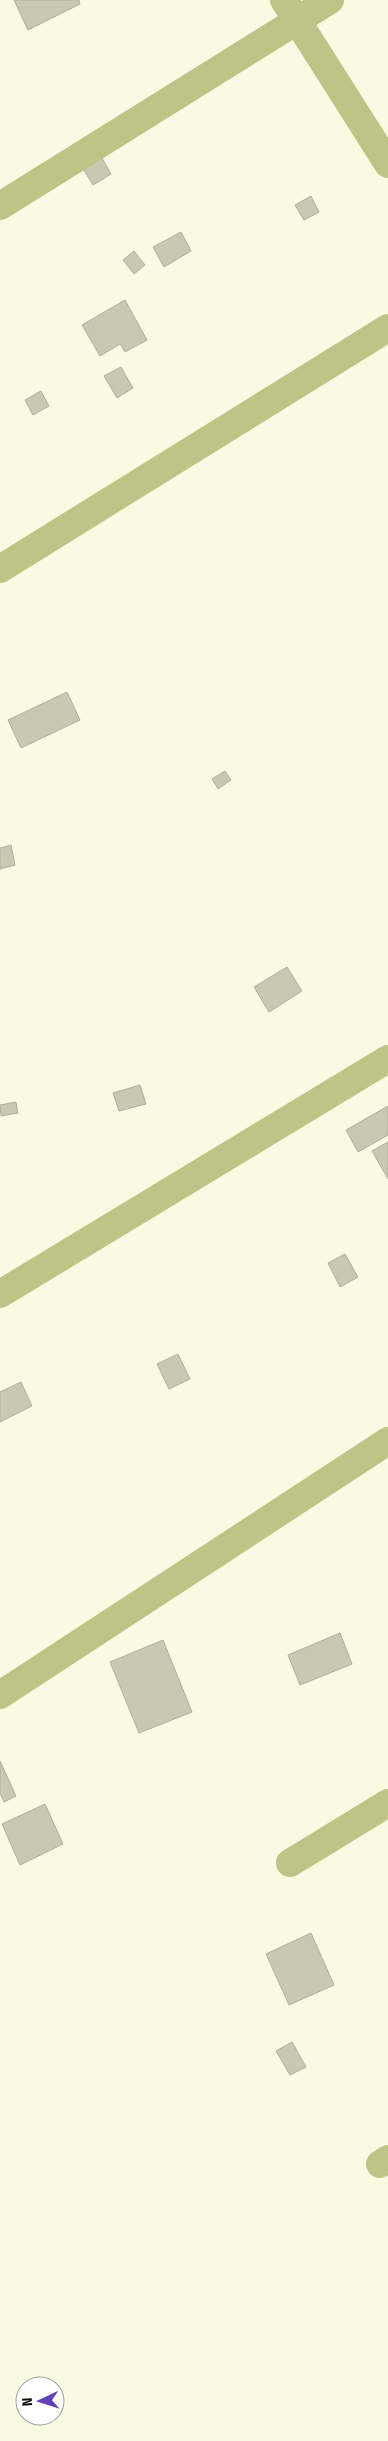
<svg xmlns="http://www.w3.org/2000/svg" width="388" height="2441" viewBox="0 0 388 2441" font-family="'Fira Sans Condensed',sans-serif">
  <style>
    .building { fill: #c7c9b2; stroke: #adaf98 }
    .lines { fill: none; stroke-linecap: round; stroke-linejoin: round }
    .minor { stroke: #bfc385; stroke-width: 28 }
  </style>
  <rect width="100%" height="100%" fill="#f8fbe2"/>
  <!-- building -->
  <path class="building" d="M14,0h65l1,4 -52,26z
    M101,156l10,18 -18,11 -11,-18z
    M311,196l8,16 -15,8 -9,-15z
    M181,232l10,19 -27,16 -11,-20z
    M134,251l11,14 -11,9 -11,-14z
    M125,300l22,40 -22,12 -5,-8 -20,12 -18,-31z
    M121,367l12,21 -16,10 -13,-22z
    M41,391l8,15 -16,9 -8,-15z
    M67,692l13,28 -59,28 -13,-28z
    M225,771l6,9 -13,9 -6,-10z
    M11,845l4,20 -15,4v-21z
    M287,967l15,24 -33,21 -15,-25z
    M140,1085l6,19 -27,7 -6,-18z
    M16,1102l2,11 -17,3 -1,-11z
    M388,1106v29l-30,17 -12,-22z
    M388,1142v37l-16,-28z
    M345,1254l13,23 -18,10 -12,-24z
    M178,1354l12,25 -21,10 -12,-25z
    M21,1382l11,24 -32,16v-30z
    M340,1633l12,31 -52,21 -12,-30z
    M163,1640l29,72 -53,21 -29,-71z
    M0,1761l16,35 -12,6 -4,-9z
    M45,1804l18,40 -43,21 -18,-41z
    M311,1933l23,52 -45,20 -23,-51z
    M292,2042l14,25 -16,8 -14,-24z"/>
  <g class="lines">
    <!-- minor -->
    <path class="minor" d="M284,0l104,164
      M0,206l330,-206
      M0,569l388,-241
      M0,1294l388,-235
      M0,1695l388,-254
      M290,1863l98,-60
      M380,2164l8,-5"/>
  </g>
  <!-- north arrow -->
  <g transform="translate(40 2401) rotate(266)"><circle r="24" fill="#ffffff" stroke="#9e9f9b"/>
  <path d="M0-4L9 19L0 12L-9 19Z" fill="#6240b8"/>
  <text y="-8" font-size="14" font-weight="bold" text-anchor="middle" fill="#0d0e06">N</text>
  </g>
</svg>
